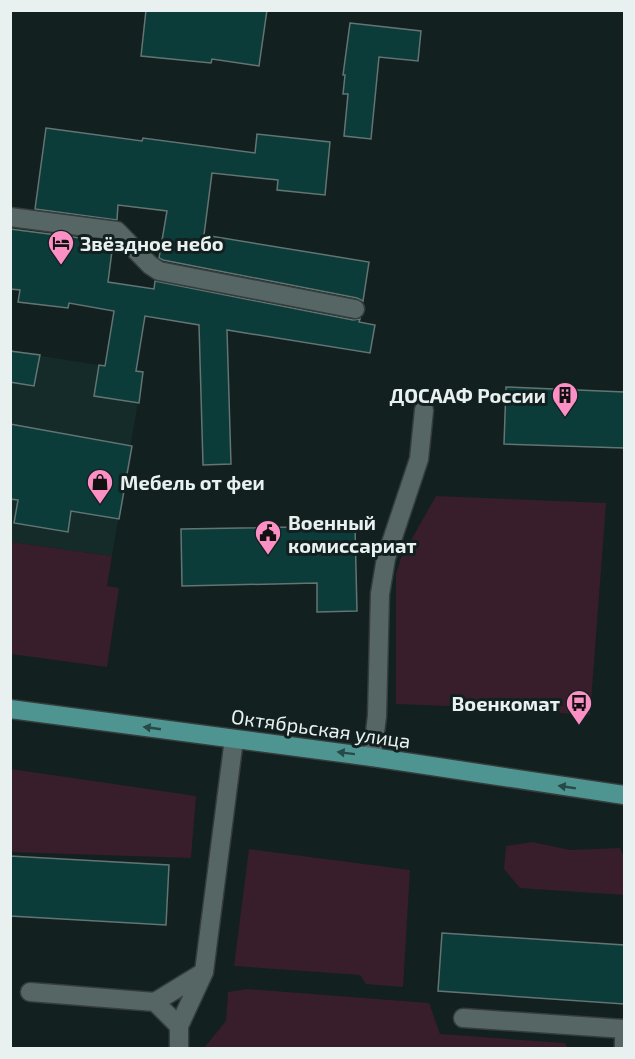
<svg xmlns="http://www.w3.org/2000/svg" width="635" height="1059" viewBox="0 0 635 1059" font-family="'Exo 2',sans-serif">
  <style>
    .built { fill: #142b2a }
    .green { fill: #371e2a }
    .building { fill: #0c3c3a; stroke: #647473; stroke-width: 1.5 }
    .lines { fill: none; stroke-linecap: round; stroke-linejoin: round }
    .minor-casing { stroke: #343c3c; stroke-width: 21 }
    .major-casing { stroke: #343c3c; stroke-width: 21 }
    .minor { stroke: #566665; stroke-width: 18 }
    .major { stroke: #4e9592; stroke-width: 18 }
    .oneway { fill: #274947 }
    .labels { text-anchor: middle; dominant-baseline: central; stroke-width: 6; stroke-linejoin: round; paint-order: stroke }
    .poi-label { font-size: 20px; font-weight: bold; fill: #e8f1f0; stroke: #12201f; text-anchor: start }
    .street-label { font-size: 20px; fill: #e8f1f0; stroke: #12201f }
  </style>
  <rect width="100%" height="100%" fill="#12201f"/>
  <!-- built -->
  <path class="built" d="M10,351l133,21 -31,184 -101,-14z"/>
  <!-- green -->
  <path class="green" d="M436,496l170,7 -16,212 -61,-4 -44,-12 -38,7 -51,-2v-130l5,-16z
    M11,542l101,14 -5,30 12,2 -12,79 -96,-13z
    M11,769l185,27 -5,62 -180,-6z
    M532,842l38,8 50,-2 4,10v37l-104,-7 -16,-19 2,-23z
    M249,849l161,21 -7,117 -37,-3 -6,-9 -126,-9z
    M247,989l182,14 11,31 125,9 3,5h-364l22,-27 2,-29z"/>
  <!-- building -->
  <path class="building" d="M146,10h121l-8,56 -47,-7 -1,4 -70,-7z
    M350,23l71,8 -3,30 -39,-4 -8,82 -27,-3 4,-42h-5l2,-19h-2z
    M46,128l96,13 1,-3 112,15 2,-19 73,8 -5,53 -48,-5 1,-10 -66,-7 -8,62 165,27 -6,39 -6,-3 -194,-38 -4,-2 8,-47 -49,-6 -1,15 -82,-11z
    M10,229l102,13 1,1 -5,39 46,7 1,-8 198,39 7,-1 -1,3 16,3 -5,28 -143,-23 4,134 -28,1 -4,-140 -54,-9 -9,55 7,1 -4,31 -45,-7 5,-31 6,1 9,-55 -45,-8 -1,5 -50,-6 2,-12 -10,-1z
    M10,351l30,4 -6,31 -24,-4z
    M506,387l118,5v56l-120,-4z
    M10,424l122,22 -13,73 -48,-8 -3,21 -54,-9 4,-23 -8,-1z
    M355,526l2,85 -40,1v-29l-135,3 -1,-57z
    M10,856l159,9 -3,60 -156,-9z
    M442,933l182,12v59l-186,-13z"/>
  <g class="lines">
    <!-- minor casing -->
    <g class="minor-casing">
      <path id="minor" d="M10,217l107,14 33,34 9,6 196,38
        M372,757l5,-41 3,-122 6,-36 33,-99 5,-49
        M30,992l125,10 49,-30
        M155,1002l24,24
        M463,1018l161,11
        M179,1048v-22l25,-54 30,-233
        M624,1048v-9"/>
    </g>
    <!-- major casing -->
    <g class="major-casing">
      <path id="major" d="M10,709l362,48 252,38"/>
    </g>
    <!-- minor -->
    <use href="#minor" class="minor"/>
    <!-- major -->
    <use href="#major" class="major"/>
  </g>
  <!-- one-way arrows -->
  <defs><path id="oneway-solid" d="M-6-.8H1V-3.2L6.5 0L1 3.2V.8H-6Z" transform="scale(1.5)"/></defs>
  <g class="oneway">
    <use href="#oneway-solid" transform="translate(152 728) rotate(-172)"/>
    <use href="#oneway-solid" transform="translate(346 753) rotate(-173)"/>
    <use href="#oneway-solid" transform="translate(567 787) rotate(-171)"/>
  </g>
  <!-- icons -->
  <defs>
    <g id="hotel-pin" transform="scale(1.35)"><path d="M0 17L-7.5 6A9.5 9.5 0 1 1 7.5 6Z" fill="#fc8fc3" stroke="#12201f"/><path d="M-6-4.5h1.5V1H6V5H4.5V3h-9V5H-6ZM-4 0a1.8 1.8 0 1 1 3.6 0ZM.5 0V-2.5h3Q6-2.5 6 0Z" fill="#111"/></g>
    <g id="building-pin" transform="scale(1.35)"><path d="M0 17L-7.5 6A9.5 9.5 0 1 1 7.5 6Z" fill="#fc8fc3" stroke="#12201f"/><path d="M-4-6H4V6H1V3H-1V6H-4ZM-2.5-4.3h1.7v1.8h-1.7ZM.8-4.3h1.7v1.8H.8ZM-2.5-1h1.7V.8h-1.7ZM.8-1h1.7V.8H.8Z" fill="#111"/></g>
    <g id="shop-pin" transform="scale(1.35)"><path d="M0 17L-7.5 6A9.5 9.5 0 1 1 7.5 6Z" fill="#fc8fc3" stroke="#12201f"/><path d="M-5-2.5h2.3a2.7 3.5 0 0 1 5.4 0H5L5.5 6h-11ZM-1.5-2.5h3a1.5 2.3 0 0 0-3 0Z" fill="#111"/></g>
    <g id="civic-pin" transform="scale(1.35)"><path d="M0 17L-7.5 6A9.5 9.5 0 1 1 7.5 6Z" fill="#fc8fc3" stroke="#12201f"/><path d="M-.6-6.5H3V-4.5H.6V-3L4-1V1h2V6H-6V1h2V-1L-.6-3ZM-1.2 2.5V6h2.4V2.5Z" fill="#111"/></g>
    <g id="bus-pin" transform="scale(1.35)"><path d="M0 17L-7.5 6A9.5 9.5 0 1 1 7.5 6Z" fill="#fc8fc3" stroke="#12201f"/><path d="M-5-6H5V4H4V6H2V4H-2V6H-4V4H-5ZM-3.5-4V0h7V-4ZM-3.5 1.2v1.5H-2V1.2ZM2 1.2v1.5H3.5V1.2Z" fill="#111"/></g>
  </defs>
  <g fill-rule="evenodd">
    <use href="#hotel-pin" x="61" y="243"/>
    <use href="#building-pin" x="565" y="395"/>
    <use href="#shop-pin" x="100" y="482"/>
    <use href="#civic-pin" x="268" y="533"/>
    <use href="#bus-pin" x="579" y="703"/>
  </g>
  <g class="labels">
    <!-- poi labels -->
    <g class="poi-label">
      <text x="80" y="243">Звёздное небо</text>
      <text x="546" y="395" text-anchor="end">ДОСААФ России</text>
      <text x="120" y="482">Мебель от феи</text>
      <text x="288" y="522">Военный<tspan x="288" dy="23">комиссариат</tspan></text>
      <text x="560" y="703" text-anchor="end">Военкомат</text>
    </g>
    <!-- street labels -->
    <g class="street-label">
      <text transform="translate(321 728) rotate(8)">Октябрьская улица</text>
    </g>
  </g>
  <!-- border -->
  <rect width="635" height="1059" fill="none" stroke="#e8f1f0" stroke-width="24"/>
</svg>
